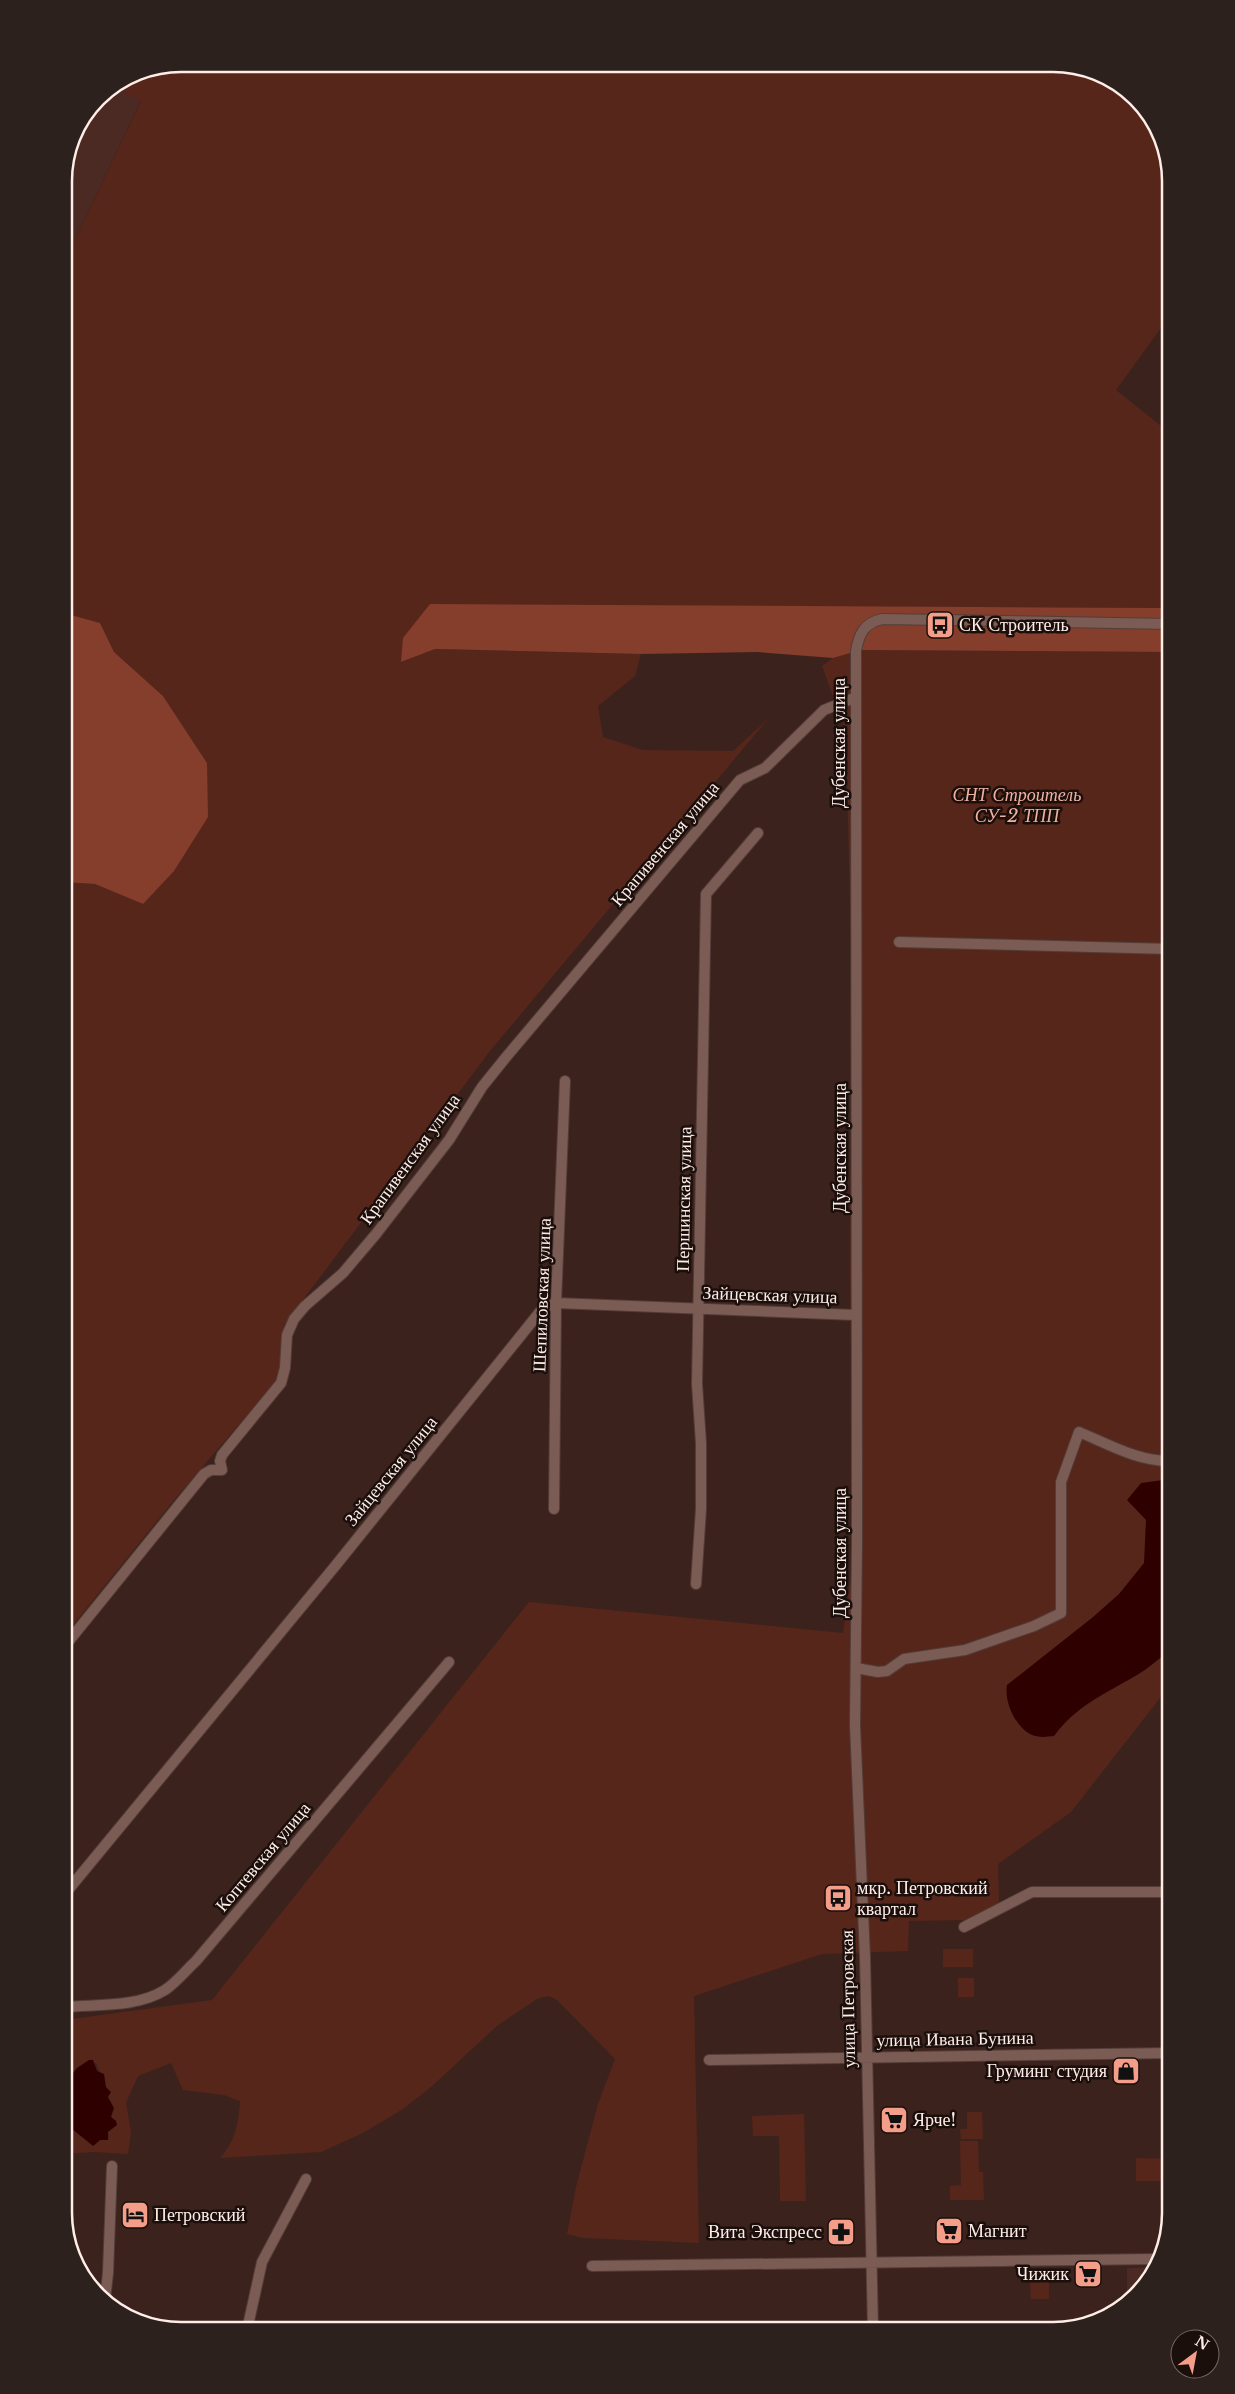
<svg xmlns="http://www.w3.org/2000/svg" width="1235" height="2394" viewBox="0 0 1235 2394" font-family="'Libre Baskerville',serif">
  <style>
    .built { fill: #4b2a23 }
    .green { fill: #57261b }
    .forest { fill: #853d2c }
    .water { fill: #2e0000 }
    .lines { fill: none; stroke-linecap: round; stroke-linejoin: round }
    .minor-casing { stroke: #533d38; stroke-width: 12 }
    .minor { stroke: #7b5c55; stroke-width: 10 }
    .labels { text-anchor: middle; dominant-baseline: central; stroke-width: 5; stroke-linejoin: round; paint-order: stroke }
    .poi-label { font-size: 18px; fill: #ffede8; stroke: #1b0f0c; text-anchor: start }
    .street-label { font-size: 18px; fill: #ffede8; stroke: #1b0f0c }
    .park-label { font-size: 18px; font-style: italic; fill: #f1b0a0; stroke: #1b0f0c }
    .rim { fill: none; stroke: #ffede8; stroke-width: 2.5 }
  </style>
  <rect width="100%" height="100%" fill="#3c221c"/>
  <!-- built -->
  <path class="built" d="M114,87l27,13 -77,163v-89l9,-38 25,-38z
    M1155,2267l-4,11 -24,20v-30z"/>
  <!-- green -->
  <path class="green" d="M182,64h879l64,24 37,49 9,45v132l-55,76 55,44v174l-741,-3 -28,57 32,-13 207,5 -6,22 -37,30 5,31 40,13 90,1 35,-32 -278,332 -206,274 -2,44 -4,10 -104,121 -110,136v-754l31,2 48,20 64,-141 -44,-67 -49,-44 -14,-29 -36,-10v-350l77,-162 -27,-14 23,-14z
    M861,650l310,2v1032l-100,128 -73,52 1,39 -32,17 -58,1 -1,30 -86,3 -128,42 5,247 -116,-5 -16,-4 9,-47 22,-83 17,-45 -58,-59 -8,-4 -12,3 -39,26 -67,62 -28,22 -40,24 -42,19 -101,6c16,-18 18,-33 20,-57l-16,-6 -41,-5 -12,-27 -33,13 -12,27 5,29 -3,22 -34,-2 -30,2v-25l6,-1 25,17 5,-5 9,-2 -1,-6 8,-11 -5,-4 -6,-32 -9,-22 -19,5 -7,9h-6v-57l148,-20 317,-398 314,31 11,-80 -4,-277 2,-281 -6,-263 -24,-66 11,-8z
    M943,1949h30v18h-30z
    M958,1978h16v19h-16z
    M967,2112h15l1,27h-22l-1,-10h7z
    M804,2114l2,87h-26l-1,-65h-26l-1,-20z
    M960,2141h18l1,31h4l1,28h-34v-14l11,-1z
    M1136,2158l35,1v22h-35z
    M1049,2281v18h-18l-1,-17z"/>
  <!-- forest -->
  <path class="forest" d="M430,604l741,4v44l-310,-2 -28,8 -76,-6 -116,2 -206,-5 -34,13 2,-24z
    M64,613l36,10 14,29 49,44 44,67 1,54 -34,54 -31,33 -48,-20 -31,-2z"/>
  <!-- water -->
  <path class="water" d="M1171,1479v170c-11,9 -22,19 -34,26 -32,19 -60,30 -83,61 -8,1 -16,2 -24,-2 -15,-8 -26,-33 -23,-49l86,-68 26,-23 25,-31 2,-43 -19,-20 14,-17z
    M89,2060h4l4,11 7,3 2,13 5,5 -3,5 6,11 -3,9 5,4 1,4 -9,7v8h-8l-7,6 -22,-18 -7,1v-52h6l7,-9z"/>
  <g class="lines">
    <!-- minor casing -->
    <g class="minor-casing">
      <path id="minor" d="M899,942l272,7
        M554,1509l2,-206 9,-222
        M696,1584l5,-75v-66l-4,-59 9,-490 52,-61
        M64,1647l140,-173 7,-4h11l-2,-9 2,-6 59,-72 4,-15 2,-33 7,-16 11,-13 38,-33 33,-39 73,-94 33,-53 25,-31 233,-276 25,-12 59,-58 30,-12
        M856,1668l22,4 9,-1 17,-12 61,-9 69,-24 27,-13v-131l18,-50c29,12 60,30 92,29
        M64,1895l272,-330 207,-257 13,-5 299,12
        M964,1927l68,-35h139
        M64,2007c33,-3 72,1 101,-17 12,-8 21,-20 31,-29l253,-299
        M709,2060l462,-7
        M592,2266l565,-7
        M105,2300l3,-27 4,-107
        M247,2330l15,-68 44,-83
        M873,2330l-8,-373 -10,-232 2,-184 -1,-890c3,-17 8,-28 26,-32l289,5"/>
    </g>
    <!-- minor -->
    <use href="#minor" class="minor"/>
  </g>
  <!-- icons -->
  <defs>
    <g id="bus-square" transform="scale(1.4375)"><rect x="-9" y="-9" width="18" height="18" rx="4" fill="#f49e89" stroke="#1b0f0c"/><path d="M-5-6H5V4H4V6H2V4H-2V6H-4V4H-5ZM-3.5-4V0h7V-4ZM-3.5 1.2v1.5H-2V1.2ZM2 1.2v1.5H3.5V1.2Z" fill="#111"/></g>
    <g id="shop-square" transform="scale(1.4375)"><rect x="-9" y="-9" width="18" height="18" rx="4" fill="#f49e89" stroke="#1b0f0c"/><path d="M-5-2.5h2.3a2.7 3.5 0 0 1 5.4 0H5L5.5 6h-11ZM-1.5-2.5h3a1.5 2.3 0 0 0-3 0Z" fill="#111"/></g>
    <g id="supermarket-square" transform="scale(1.4375)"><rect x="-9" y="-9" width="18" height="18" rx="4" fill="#f49e89" stroke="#1b0f0c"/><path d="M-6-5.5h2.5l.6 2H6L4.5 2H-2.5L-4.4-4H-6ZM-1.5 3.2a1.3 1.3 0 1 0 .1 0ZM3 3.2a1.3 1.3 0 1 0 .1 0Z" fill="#111"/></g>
    <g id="hotel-square" transform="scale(1.4375)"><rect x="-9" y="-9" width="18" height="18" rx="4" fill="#f49e89" stroke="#1b0f0c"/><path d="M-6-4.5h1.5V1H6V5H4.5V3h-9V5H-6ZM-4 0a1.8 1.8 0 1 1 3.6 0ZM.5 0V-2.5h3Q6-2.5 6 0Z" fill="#111"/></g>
    <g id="pharmacy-square" transform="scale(1.4375)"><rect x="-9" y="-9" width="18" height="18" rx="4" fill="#f49e89" stroke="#1b0f0c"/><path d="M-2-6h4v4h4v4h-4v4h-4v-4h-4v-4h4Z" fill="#111"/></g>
  </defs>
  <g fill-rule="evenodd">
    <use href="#bus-square" x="940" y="625"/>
    <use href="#bus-square" x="838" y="1898"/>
    <use href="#shop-square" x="1126" y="2071"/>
    <use href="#supermarket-square" x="894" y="2120"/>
    <use href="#hotel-square" x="135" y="2215"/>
    <use href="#supermarket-square" x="949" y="2231"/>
    <use href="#pharmacy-square" x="841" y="2232"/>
    <use href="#supermarket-square" x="1088" y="2274"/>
  </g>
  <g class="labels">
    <!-- poi labels -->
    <g class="poi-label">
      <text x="959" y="625">СК Строитель</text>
      <text x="857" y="1888">мкр. Петровский<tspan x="857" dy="21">квартал</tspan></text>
      <text x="1107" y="2071" text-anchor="end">Груминг студия</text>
      <text x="913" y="2120">Ярче!</text>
      <text x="154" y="2215">Петровский</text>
      <text x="968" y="2231">Магнит</text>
      <text x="822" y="2232" text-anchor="end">Вита Экспресс</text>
      <text x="1069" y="2274" text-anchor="end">Чижик</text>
    </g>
    <!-- street labels -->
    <g class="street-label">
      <text transform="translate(839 743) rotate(-90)">Дубенская улица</text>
      <text transform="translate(665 844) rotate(-50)">Крапивенская улица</text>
      <text transform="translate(840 1148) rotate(-90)">Дубенская улица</text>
      <text transform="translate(410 1159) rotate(-54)">Крапивенская улица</text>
      <text transform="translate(684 1199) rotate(-89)">Першинская улица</text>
      <text transform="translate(542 1295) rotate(-88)">Шепиловская улица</text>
      <text transform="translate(770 1295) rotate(2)">Зайцевская улица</text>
      <text transform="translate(391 1471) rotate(-51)">Зайцевская улица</text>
      <text transform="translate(840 1553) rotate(-90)">Дубенская улица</text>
      <text transform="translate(263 1857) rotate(-50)">Коптевская улица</text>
      <text transform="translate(848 1999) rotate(-91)">улица Петровская</text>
      <text transform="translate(955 2039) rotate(-1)">улица Ивана Бунина</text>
    </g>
    <!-- park labels -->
    <g class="park-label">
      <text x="1017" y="795">СНТ Строитель<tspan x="1017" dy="21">СУ-2 ТПП</tspan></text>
    </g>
  </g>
  <!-- crop -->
  <path d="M0 0H1235V2394H0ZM181 72H1053A109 109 0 0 1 1162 181V2213A109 109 0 0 1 1053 2322H181A109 109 0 0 1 72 2213V181A109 109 0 0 1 181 72Z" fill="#2d211e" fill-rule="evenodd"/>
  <path class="rim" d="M181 72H1053A109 109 0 0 1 1162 181V2213A109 109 0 0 1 1053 2322H181A109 109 0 0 1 72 2213V181A109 109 0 0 1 181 72Z"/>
  <!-- north arrow -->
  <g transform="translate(1195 2354) rotate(32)"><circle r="24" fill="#1b0f0c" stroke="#766864"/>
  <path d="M0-4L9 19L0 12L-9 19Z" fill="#f49e89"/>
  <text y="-8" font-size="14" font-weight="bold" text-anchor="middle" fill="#ffede8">N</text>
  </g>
</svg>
